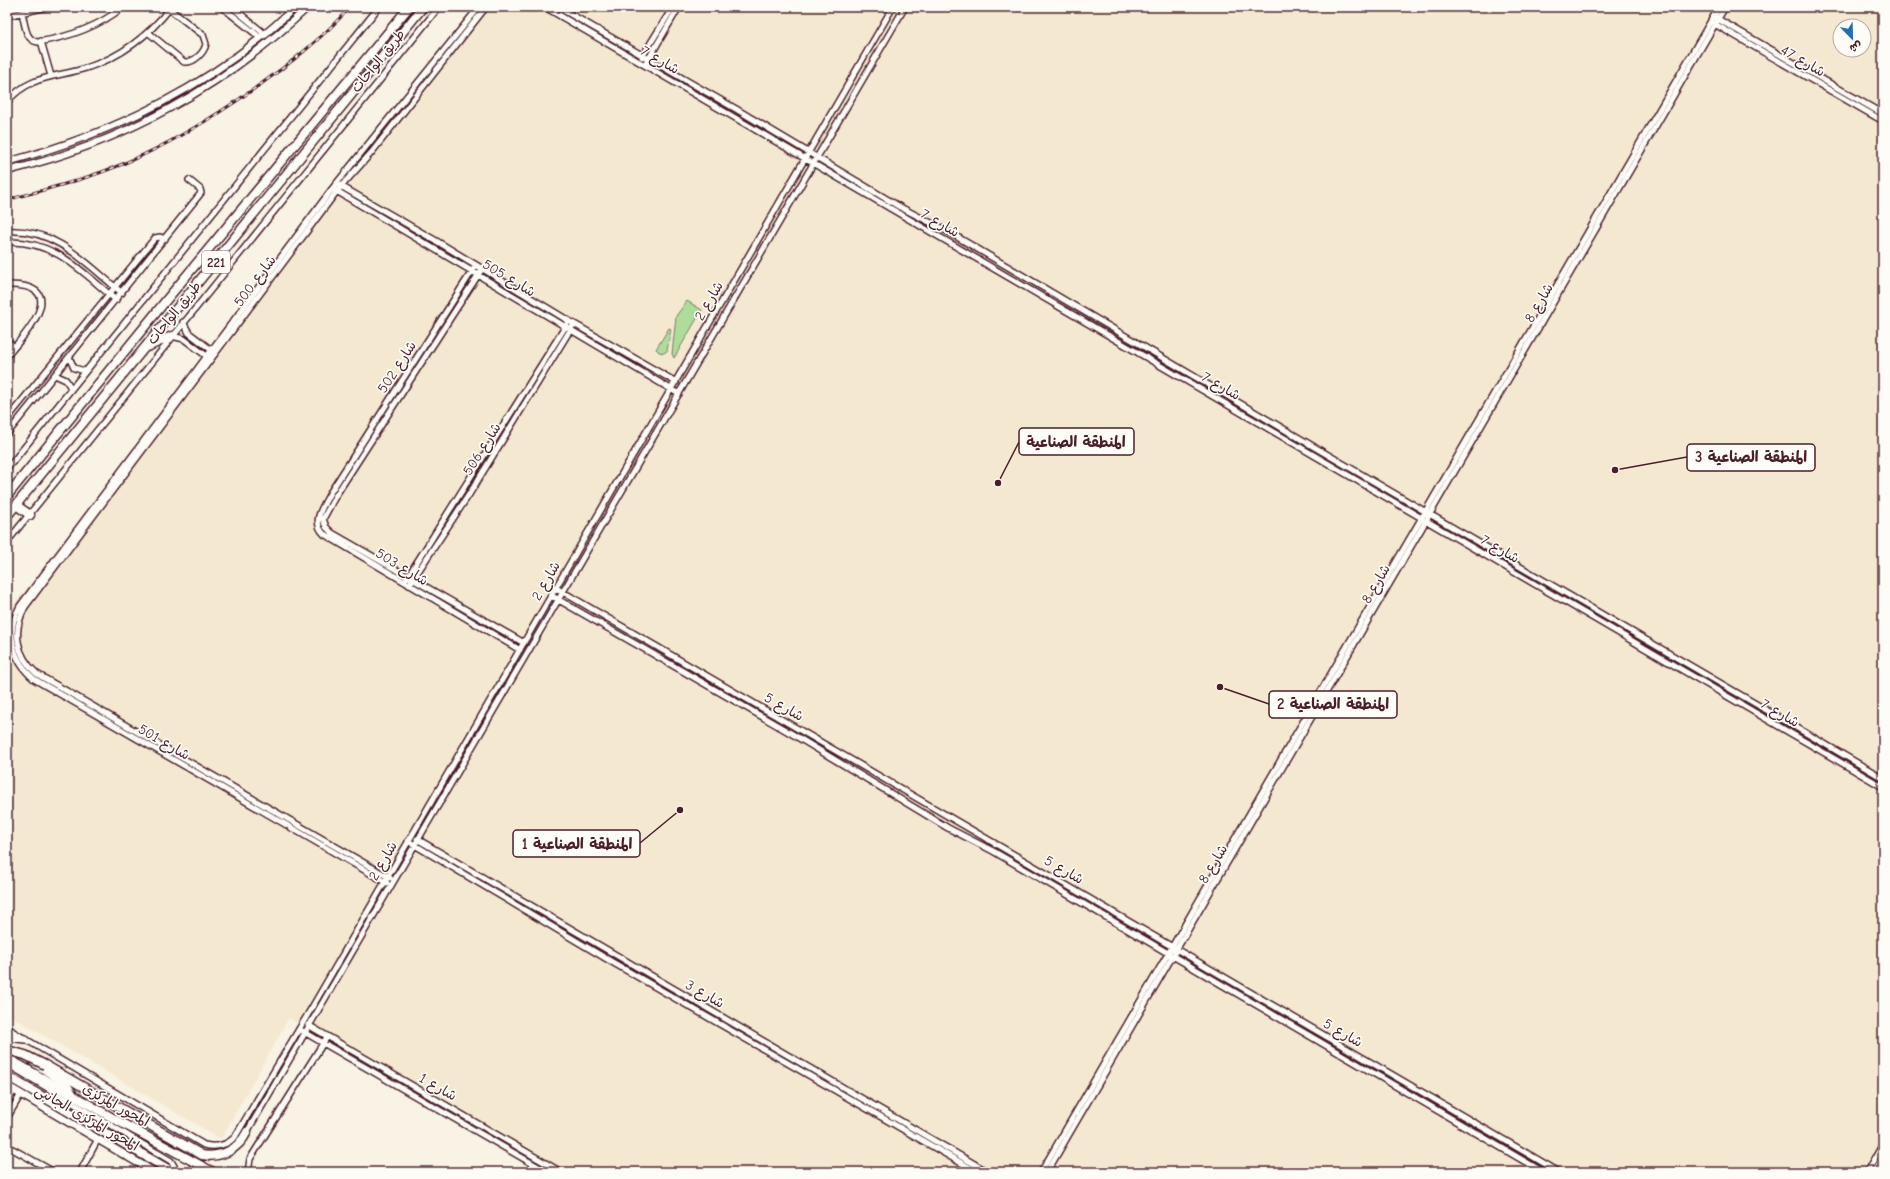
<svg xmlns="http://www.w3.org/2000/svg" width="1890" height="1179" viewBox="0 0 1890 1179" font-family="'Comic Neue','Playpen Sans Arabic',sans-serif">
  <style>
    .built { fill: #f5e8d0; fill-rule: evenodd }
    .green { fill: #addc9b; stroke: #7c7e63 }
    .lines { fill: none; stroke-linecap: round; stroke-linejoin: round }
    .minor-casing { stroke: #4a1f2b; stroke-width: 8 }
    .tertiary-casing { stroke: #4a1f2b; stroke-width: 9 }
    .secondary-casing { stroke: #4a1f2b; stroke-width: 10 }
    .trunk-casing { stroke: #4a1f2b; stroke-width: 11 }
    .minor { stroke: #fdfcf7; stroke-width: 5 }
    .tertiary { stroke: #fdfcf7; stroke-width: 6 }
    .secondary { stroke: #fdfcf7; stroke-width: 7 }
    .trunk { stroke: #fdfcf7; stroke-width: 8 }
    .rail-casing { stroke: #4a1f2b; stroke-width: 3 }
    .rail { stroke: #fdfcf7; stroke-width: 1.5; stroke-dasharray: 4.5; stroke-linecap: butt }
    .trunk-bridge-casing { stroke: #4a1f2b; stroke-width: 11; stroke-linecap: butt }
    .trunk-bridge { stroke: #fdfcf7; stroke-width: 8 }
    .labels { text-anchor: middle; dominant-baseline: central; stroke-width: 3.5; stroke-linejoin: round; paint-order: stroke }
    .shield { fill: #fdfcf7; stroke: #806168; stroke-width: 1 }
    .shield-label { font-size: 13px; font-weight: bold; fill: #4a1f2b }
    .street-label { font-size: 14px; fill: #4a1f2b; stroke: #fdfcf7 }
    .leader { fill: none; stroke: #4a1f2b; stroke-width: 1.5 }
    .callout-dot { fill: #4a1f2b; stroke: #fdfcf7; stroke-width: 1.5 }
    .callout { fill: #fdfcf7; stroke: #4a1f2b; stroke-width: 1.5 }
    .callout-label { font-size: 15px; text-anchor: middle; font-weight: bold; fill: #4a1f2b }
  </style>
  <rect width="100%" height="100%" fill="#f9f3e5"/>
  <filter id="ink" filterUnits="userSpaceOnUse"><feTurbulence type="fractalNoise" baseFrequency=".025" numOctaves="2"/><feDisplacementMap in="SourceGraphic" scale="8" xChannelSelector="R" yChannelSelector="G"/><feConvolveMatrix kernelMatrix="1 2 1 2 8 2 1 2 1" color-interpolation-filters="sRGB"/></filter>
  <g filter="url(#ink)">
    <!-- built -->
    <path class="built" d="M485,7h1398v1165h-1329l-265,-154 -68,121 -214,-125v-401l212,-260 118,-158zM1840,26h24v24h-24z"/>
    <!-- green -->
    <path class="green" d="M687,301l15,9 -28,48 -2,-4 4,-38z
      M669,328l2,1 -4,22 -3,2 -5,-1 -3,-3z"/>
    <g class="lines">
      <!-- minor casing -->
      <g class="minor-casing">
        <path id="minor" d="M222,7l39,31
          M232,7l34,28
          M545,7l1338,780
          M558,7l178,102 164,98 47,24 369,217 567,330
          M7,10l13,-3
          M22,13c3,10 3,28 16,29 32,-5 60,-15 85,-35
          M7,16l40,-9
          M1716,18l167,96
          M1713,23l170,98
          M149,33l35,29c10,1 20,-9 22,-18l-3,-9 -35,-27
          M41,41l10,35
          M642,57l31,-50
          M645,65l34,-58
          M7,102c23,-28 51,-24 82,-35 34,-11 60,-32 82,-60
          M339,185l99,57 131,79 107,61
          M335,190l344,204
          M7,231c49,-3 80,33 115,62
          M7,242c48,-2 75,30 109,58
          M476,265l-146,228c-7,14 -19,28 -6,41l196,116
          M482,269l-146,226 -13,24 3,8 6,6 192,110
          M7,285c65,-1 20,47 0,71
          M183,322l6,11 25,19
          M172,336l12,3 24,18
          M7,341l7,6
          M69,357l5,11 11,3
          M55,375l11,5 5,8
          M7,419l148,-181 5,-1 5,2
          M7,434l194,-241 -1,-4 -11,-9
          M7,469l372,-462
          M7,542l432,-535
          M407,578l160,-254
          M409,585l61,-92 102,-166
          M556,588l1003,584
          M552,596l242,139 154,93 45,23 550,321
          M417,839l571,333
          M408,841l204,121 365,210
          M390,878l-353,-204c-21,-18 -25,-43 -12,-67l312,-416 35,-39 114,-145
          M387,883l-353,-204c-22,-19 -29,-47 -14,-73l312,-417 147,-182
          M308,1025l253,147
          M299,1029l248,143
          M10,1030l194,115c12,3 22,1 31,-8l79,-133 579,-997
          M7,1064l164,97 3,5 -1,6
          M7,1104l7,-14
          M7,1118l14,-24
          M247,1132l658,-1125
          M7,1146l47,26
          M80,1172l18,-33
          M248,1172l2,-13 77,-122
          M1041,1172l678,-1165
          M1047,1172l678,-1165
          M1867,1172l16,-28
          M1874,1172l9,-16"/>
      </g>
      <!-- tertiary casing -->
      <g class="tertiary-casing">
        <path id="tertiary" d="M7,162c106,-28 209,-78 288,-155
          M7,171c113,-27 217,-84 301,-164"/>
      </g>
      <!-- secondary casing -->
      <g class="secondary-casing">
        <path id="secondary" d="M7,1031h4
          M7,1037l18,2
          M33,1062l34,23 8,12
          M7,1086l147,86"/>
      </g>
      <!-- trunk casing -->
      <g class="trunk-casing">
        <path id="trunk" d="M147,347l25,-11
          M7,496l161,-198 241,-291
          M16,505l14,10
          M7,516l416,-509
          M7,1058l111,63 95,51
          M45,1065l157,90c19,3 36,-5 45,-23
          M7,1076l166,96"/>
      </g>
      <!-- minor -->
      <use href="#minor" class="minor"/>
      <!-- tertiary -->
      <use href="#tertiary" class="tertiary"/>
      <!-- secondary -->
      <use href="#secondary" class="secondary"/>
      <!-- trunk -->
      <use href="#trunk" class="trunk"/>
      <!-- rail casing -->
      <g class="rail-casing">
        <path id="rail" d="M7,200c40,-11 80,-21 118,-37 45,-19 86,-44 126,-72 36,-25 70,-51 99,-84"/>
      </g>
      <!-- rail -->
      <use href="#rail" class="rail"/>
      <!-- trunk-bridge casing -->
      <g class="trunk-bridge-casing">
        <path id="trunk-bridge" d="M7,1050l18,5 20,10"/>
      </g>
      <!-- trunk-bridge -->
      <use href="#trunk-bridge" class="trunk-bridge"/>
    </g>
  </g>
  <g class="labels">
    <!-- shield labels -->
    <rect class="shield" x="202" y="251" width="28" height="22" rx="3"/>
    <g class="shield-label">
      <text x="216" y="262">221</text>
    </g>
    <!-- street labels -->
    <g class="street-label">
      <text transform="translate(660 60) rotate(30)">شارع 7</text>
      <text transform="translate(378 61) rotate(-51)">طريق الواحات</text>
      <text transform="translate(1803 61) rotate(30)">شارع 47</text>
      <text transform="translate(940 223) rotate(30)">شارع 7</text>
      <text transform="translate(509 278) rotate(31)">شارع 505</text>
      <text transform="translate(255 281) rotate(-53)">شارع 500</text>
      <text transform="translate(709 301) rotate(-60)">شارع 2</text>
      <text transform="translate(1539 303) rotate(-60)">شارع 8</text>
      <text transform="translate(174 313) rotate(-51)">طريق الواحات</text>
      <text transform="translate(397 367) rotate(-57)">شارع 502</text>
      <text transform="translate(1221 386) rotate(30)">شارع 7</text>
      <text transform="translate(482 449) rotate(-58)">شارع 506</text>
      <text transform="translate(1500 549) rotate(30)">شارع 7</text>
      <text transform="translate(402 567) rotate(31)">شارع 503</text>
      <text transform="translate(546 581) rotate(-60)">شارع 2</text>
      <text transform="translate(1376 584) rotate(-60)">شارع 8</text>
      <text transform="translate(784 707) rotate(30)">شارع 5</text>
      <text transform="translate(1780 713) rotate(30)">شارع 7</text>
      <text transform="translate(164 742) rotate(30)">شارع 501</text>
      <text transform="translate(383 861) rotate(-60)">شارع 2</text>
      <text transform="translate(1213 864) rotate(-59)">شارع 8</text>
      <text transform="translate(1064 870) rotate(30)">شارع 5</text>
      <text transform="translate(705 994) rotate(30)">شارع 3</text>
      <text transform="translate(1343 1033) rotate(30)">شارع 5</text>
      <text transform="translate(438 1087) rotate(30)">شارع 1</text>
      <text transform="translate(116 1105) rotate(29)">المحور المركزى</text>
      <text transform="translate(87 1118) rotate(30)">المحور المركزى الجانبى</text>
    </g>
  </g>
  <!-- callouts -->
  <path class="leader" d="M998 483L1019 442M1615 470L1687 457M1220 687L1269 704M680 810L640 843"/>
  <g class="callout-dot">
    <circle cx="998" cy="483" r="4"/>
    <circle cx="1615" cy="470" r="4"/>
    <circle cx="1220" cy="687" r="4"/>
    <circle cx="680" cy="810" r="4"/>
  </g>
  <g class="callout">
    <rect x="1019" y="428" width="115" height="27" rx="4"/>
    <rect x="1687" y="444" width="128" height="27" rx="4"/>
    <rect x="1269" y="691" width="128" height="27" rx="4"/>
    <rect x="513" y="830" width="127" height="27" rx="4"/>
  </g>
  <g class="callout-label">
    <text x="1076" y="447">المنطقة الصناعية</text>
    <text x="1751" y="462">المنطقة الصناعية 3</text>
    <text x="1333" y="709">المنطقة الصناعية 2</text>
    <text x="577" y="849">المنطقة الصناعية 1</text>
  </g>
  <!-- margin -->
  <rect width="1890" height="1179" fill="none" stroke="#fdfcf7" stroke-width="24"/>
  <rect x="12" y="12" width="1866" height="1155" fill="none" stroke="#4a1f2b" stroke-width="1.5" filter="url(#ink)"/>
  <!-- north arrow -->
  <g transform="translate(1852 38) rotate(157)"><circle r="19" fill="#fdfcf7" stroke="#b5a4a5"/>
  <path d="M0-3L7 15L0 10L-7 15Z" fill="#1f6fb2"/>
  <text y="-6" font-size="11" font-weight="bold" text-anchor="middle" fill="#4a1f2b">ش</text>
  </g>
</svg>
